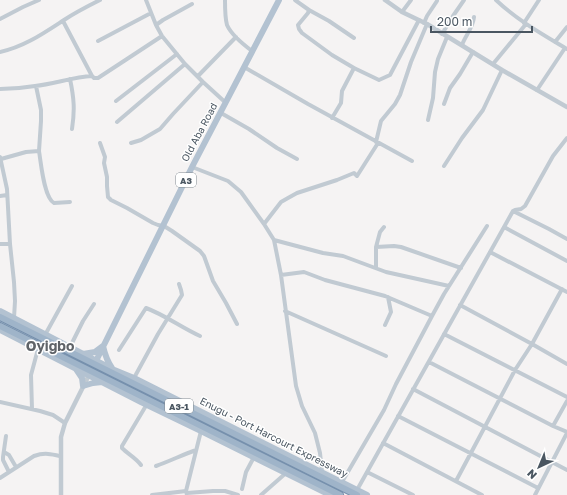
<svg xmlns="http://www.w3.org/2000/svg" width="567" height="495" viewBox="0 0 567 495" font-family="'Golos Text',sans-serif">
  <style>
    .lines { fill: none; stroke-linecap: round; stroke-linejoin: round }
    .trunk-casing { stroke: #7690ad; stroke-width: 8 }
    .minor { stroke: #c1cad2; stroke-width: 4 }
    .tertiary { stroke: #c1cad2; stroke-width: 4.5 }
    .primary { stroke: #b3c2d1; stroke-width: 6 }
    .trunk { stroke: #9fb4c9; stroke-width: 6 }
    .labels { text-anchor: middle; dominant-baseline: central; stroke-width: 3; stroke-linejoin: round; paint-order: stroke }
    .shield { fill: #fff; stroke: #808990; stroke-width: 1 }
    .shield-label { font-size: 9px; font-weight: bold; fill: #4a5661 }
    .street-label { font-size: 10px; fill: #4a5661; stroke: #fff }
    .district-label { font-size: 14px; font-weight: bold; fill: #5f6368; stroke: #fff }
  </style>
  <rect width="100%" height="100%" fill="#f5f3f3"/>
  <g class="lines">
    <!-- trunk casing -->
    <g class="trunk-casing">
      <path id="trunk" d="M0,317l357,178
        M0,326l340,169"/>
    </g>
    <!-- minor -->
    <path class="minor" d="M146,0l10,25 6,11 23,28 18,18 23,21
      M225,0c0,8 0,18 2,25 4,9 17,20 25,26
      M295,0l14,10 -1,3 -10,12 1,4 3,4 30,22 22,13
      M496,0c21,20 46,34 71,49
      M309,10l20,11 25,17
      M402,12l9,-12
      M0,19l23,-12 16,-7
      M63,21l29,55
      M424,23l3,-7 10,-15
      M524,23l15,-23
      M156,25l7,-5 29,-16
      M442,34l11,-18 11,-16
      M98,41l53,-28
      M555,42l12,-15
      M462,45c3,-9 11,-17 12,-28
      M0,52c24,-5 44,-19 64,-32 12,-8 24,-14 36,-20
      M493,64l33,-40
      M244,67l64,37 104,57
      M198,76l38,-39
      M70,79c4,19 5,31 2,50
      M0,89c12,0 23,-1 35,-3 19,-2 38,-9 57,-10l2,2h4l29,-19 35,-23
      M537,90l28,-42
      M116,101l61,-47
      M444,104l6,-16 10,-14 13,-22
      M221,113l28,16 28,19 20,11
      M332,118l9,-15 1,-12 12,-23 25,12 11,-5 29,-55
      M428,120l5,-22 2,-26 3,-13 9,-22
      M117,122l68,-58
      M376,142l5,-21 14,-17 5,-9 11,-33 16,-38
      M100,143l5,14 -1,6 3,14v9l1,11 3,3 16,8 26,15 5,2 6,1 8,5 28,20 4,5 9,25 13,22 11,21
      M131,143l10,-3 19,-11 13,-15 30,-32
      M39,151c2,12 5,47 15,52l16,-1
      M0,157l7,32 3,55 4,38 1,19 -1,17
      M1,159l25,-7 13,-1 2,-30v-11l-5,-24
      M444,166l18,-28 21,-28 19,-40
      M192,167l36,14 13,11 23,32 10,16 7,35 15,111 6,20 13,27 5,20 2,19
      M0,196l7,-1
      M513,211l36,18 18,10
      M264,224l17,-22 7,-4 9,-5 40,-13 17,-7 3,3 21,-33
      M504,227l63,34
      M274,240l49,13 20,3 43,16 63,14
      M0,244h10
      M376,247l4,-15 4,-5
      M490,252l77,40
      M376,268v-21l18,-1 7,1 60,21
      M281,275l23,-3 21,8 60,16 47,20
      M460,305l72,39 35,20
      M285,311l101,45
      M385,325l6,-13 -3,-15
      M444,334l123,63
      M45,335l27,-49
      M70,347l13,-26 11,-17
      M119,350l27,-42c19,7 36,20 54,28
      M429,362l124,64 14,6
      M134,378l24,-44 24,-39 -1,-5 -2,-6
      M413,389l154,81
      M0,402l40,9 13,4 12,8
      M32,409l-1,-34 7,-26
      M398,416l140,72
      M553,426l14,-25
      M6,436l-3,21v3l6,12
      M383,443l99,52
      M4,452l5,3 7,12
      M141,465c-5,-7 -13,-11 -19,-17v-2l25,-42
      M156,466c14,-5 26,-11 40,-16
      M367,472l46,23
      M0,478l34,-22c11,-4 16,-2 26,0
      M456,481l59,-111 17,-26 30,-55
      M342,482l42,-72 12,-26 36,-68 12,-22 43,-68
      M242,489l4,-17 8,-15
      M357,490l156,-279 2,-1 6,-1 4,-3 28,-50 14,-18
      M187,493l26,-2h12l13,4
      M152,495l34,-4 -24,3
      M187,495l-1,-4 15,-60
      M261,495l25,-22
      M535,495l32,-62"/>
    <!-- tertiary -->
    <path class="tertiary" d="M385,0l17,12 25,12 75,46 65,37
      M61,495v-58l4,-14 24,-48"/>
    <!-- primary -->
    <path class="primary" d="M0,311l112,58 22,9 233,117
      M0,330l141,72 60,29 129,64
      M83,354l12,-2 8,-6c2,9 4,15 9,22
      M96,361l96,-194 87,-167
      M76,369l6,9 1,8 10,-3 9,-1"/>
    <!-- trunk -->
    <use href="#trunk" class="trunk"/>
  </g>
  <g class="labels">
    <!-- shield labels -->
    <g class="shield">
      <rect x="176" y="173" width="20" height="14" rx="3"/>
      <rect x="165" y="399" width="28" height="14" rx="3"/>
    </g>
    <g class="shield-label">
      <text x="186" y="180">A3</text>
      <text x="179" y="406">A3-1</text>
    </g>
    <!-- street labels -->
    <g class="street-label">
      <text transform="translate(199 132) rotate(-62)">Old Aba Road</text>
      <text transform="translate(274 437) rotate(27)">Enugu - Port Harcourt Expressway</text>
    </g>
    <!-- district labels -->
    <g class="district-label">
      <text x="50" y="345">Oyigbo</text>
    </g>
  </g>
  <!-- north arrow -->
  <g transform="translate(539 467) rotate(224)" stroke="#ffffff" stroke-width="3" paint-order="stroke">
  <path d="M0-3L7 15L0 10L-7 15Z" fill="#4a5661"/>
  <text y="-6" font-size="11" font-weight="bold" text-anchor="middle" fill="#4a5661">N</text>
  </g>
  <!-- scale -->
  <path d="M431 26v6h101v-6" fill="none" stroke="#4a5661" stroke-width="2"/>
  <text x="437" y="26" font-size="12" fill="#4a5661" stroke="#ffffff" stroke-width="3" paint-order="stroke">200 m</text>
</svg>
